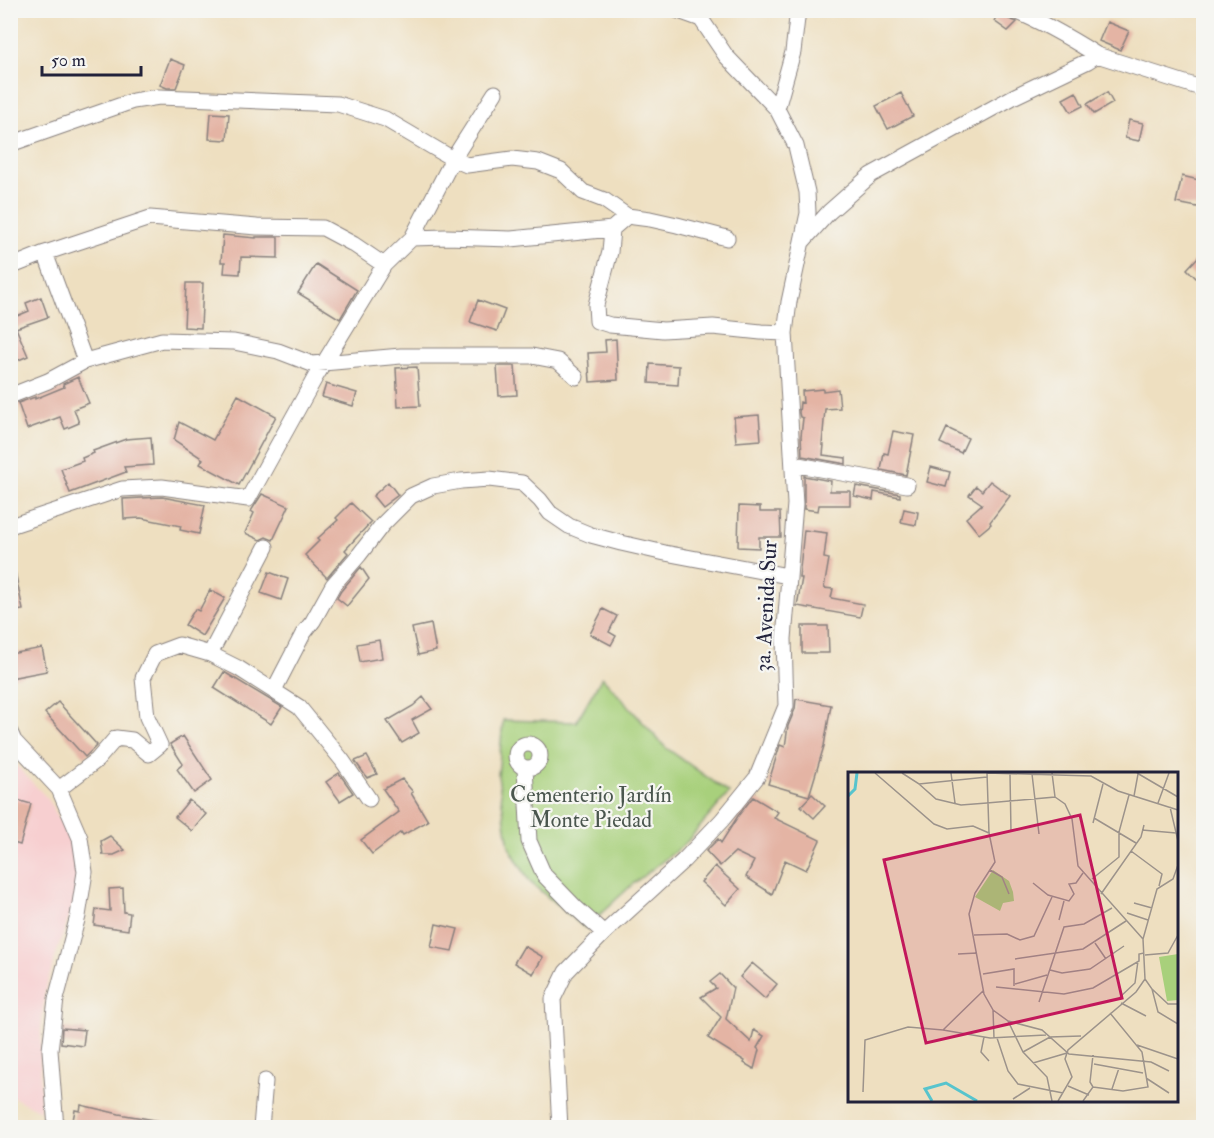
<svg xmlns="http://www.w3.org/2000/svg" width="1214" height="1138" viewBox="0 0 1214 1138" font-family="'IM FELL Double Pica',serif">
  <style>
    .built { fill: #f7cfd0 }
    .green { fill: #a8d07b; stroke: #65795b; stroke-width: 1.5 }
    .building { fill: #e4b4a4 }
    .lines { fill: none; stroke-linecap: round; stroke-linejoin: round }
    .minor-casing { stroke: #88807e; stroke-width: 17 }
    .minor { stroke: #fff; stroke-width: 15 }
    .labels { text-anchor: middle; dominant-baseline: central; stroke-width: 4.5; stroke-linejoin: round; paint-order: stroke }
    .street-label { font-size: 22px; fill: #22223b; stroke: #f6f6f2 }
    .park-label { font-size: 22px; fill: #4a564e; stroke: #f6f6f2 }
    .inset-river { fill: none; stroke: #57c4cd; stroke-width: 3 }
    .inset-road { fill: none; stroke: #9c938b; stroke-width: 1.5 }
    .view { fill: #c2185b; fill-opacity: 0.15; stroke: #c2185b; stroke-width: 3 }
    .inset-edge { fill: none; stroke: #22223b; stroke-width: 3 }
  </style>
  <rect width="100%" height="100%" fill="#f6f6f2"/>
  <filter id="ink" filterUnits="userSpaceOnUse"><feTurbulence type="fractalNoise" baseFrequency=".0167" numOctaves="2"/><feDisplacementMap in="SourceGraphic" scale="12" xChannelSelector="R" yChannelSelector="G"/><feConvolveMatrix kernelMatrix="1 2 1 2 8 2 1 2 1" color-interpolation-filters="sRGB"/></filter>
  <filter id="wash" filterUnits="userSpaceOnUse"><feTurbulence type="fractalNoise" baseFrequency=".008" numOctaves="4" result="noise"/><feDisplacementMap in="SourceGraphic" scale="24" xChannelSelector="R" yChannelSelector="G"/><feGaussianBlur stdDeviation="1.35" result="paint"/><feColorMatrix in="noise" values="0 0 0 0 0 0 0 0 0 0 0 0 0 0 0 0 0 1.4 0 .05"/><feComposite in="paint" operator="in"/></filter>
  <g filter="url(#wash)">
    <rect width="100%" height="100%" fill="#eedfc0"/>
    <!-- built -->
    <path class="built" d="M10,759l38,40 22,39 8,33 -2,27 -17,47 -14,46 -4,37 -1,83 -29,-15z"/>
    <!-- green -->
    <path class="green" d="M602,677l63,70 64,46 -44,51 -51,39 -49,45 -55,-46 -21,-35 -11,-71 5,-56 73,2z"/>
    <g id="blocks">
      <!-- building -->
      <path class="building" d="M999,12l5,2 5,5 8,3 -9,9 -14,-10z
        M1107,22l22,9 -9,19 -21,-9z
        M170,59l15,6 -9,23h-9l-7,-3z
        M1076,92l7,14 -12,6 -8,-13z
        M1107,92l6,11 -19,11 -7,-10z
        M901,93l12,23 -25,13 -12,-23z
        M211,113l18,1 -2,26 -18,-1z
        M1129,120l14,3 -4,18 -14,-3z
        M1182,176l21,5v27l-27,-5z
        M223,235l33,3v-1h22v21l-37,-1 -1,17 -16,-1 1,-11h-4z
        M1198,257l5,5v23l-16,-16z
        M316,264l41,26 -17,29 -42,-26z
        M186,283h17l-2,45 -17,-1z
        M41,297l7,20 -32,11 12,28 -14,6 -4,-8v-39l2,3 17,-7 -3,-8z
        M478,300l27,10 -8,21 -27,-9z
        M616,339l2,41 -28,2 -2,-29 18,-1 -1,-12z
        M650,364l29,2 -1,19 -29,-2z
        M497,366h18l2,29 -18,1z
        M417,367l3,39 -22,1 -2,-39z
        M78,377l11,26 -15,6 5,14 -14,6 -5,-12 -33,12 -9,-26 17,-6v2l29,-12 -1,-3z
        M326,384l31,9 -4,13 -31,-9z
        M823,389v2l15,-2 2,19 -15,1 -3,36h2l-1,10 23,3v6l-44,-8 -1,-20 2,-18 -3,-1 -1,-4 1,-11 3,1 -1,-12z
        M238,395l38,21 -37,69 -39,-21 3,-5 -29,-19 5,-18 34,18z
        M759,415l2,25 -25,2 -2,-25z
        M947,428l21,10 -7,15 -21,-10z
        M893,431l21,4 -8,40 -25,-5 3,-17 4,1z
        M151,437l2,28 -29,2 2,5 -56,21 -9,-24 22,-8 -1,-3 12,-5 -1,-2 33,-12z
        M931,467l19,5 -4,15 -19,-5z
        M804,476l27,5 -1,10h20v14h-31l-1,6 -14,-2z
        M990,481l20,15 -20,26 1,2 -12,10 -13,-16 16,-14 -13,-9 7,-9 6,5z
        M388,482l10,13 -16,12 -9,-11z
        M856,486l44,8v3l-26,-5 -1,8 -19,-4z
        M262,494l27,12 -16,34 -7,-3 -6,3 -15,-7 9,-20 -3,-2z
        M162,497l43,8 -6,29 -19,-4 1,-4 -40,-8 -17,1 -1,-20z
        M351,503l20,19 -26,28 3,3 -21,25 -22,-23 14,-14 -2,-2 21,-19 -2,-2z
        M739,506l21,1v5h20l1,25h-22v11l-21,-1z
        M904,509l14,3 -2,13 -15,-3z
        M804,530l23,3 -3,25 5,1 -5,29 9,1 -2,9 32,6 -3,13 -63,-11 5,-28h-3z
        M361,567l8,12 -22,27 -10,-8 4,-7z
        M15,571l8,39 -13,2v-40z
        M269,572l19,7 -7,21 -20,-7z
        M210,590l15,8 -23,38 -17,-11 10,-16 4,2z
        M603,609l14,7 -8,16 7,4 -5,9 -21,-11z
        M431,624l5,27 -18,4 -6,-27z
        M802,626h26l1,27h-27z
        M379,640l3,18 -22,4 -3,-18z
        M42,648l5,23 -37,7v-24z
        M224,672l58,35 -11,17 -57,-36z
        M423,697l9,12 -20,11 7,13 -17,10 -15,-22 26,-15z
        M796,699l35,6 -7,41 -15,50 -41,-12 12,-39 5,2 3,-21 7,-17z
        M58,702l39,43 -12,12 -40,-44z
        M183,736l29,44 -18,13 -17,-24 6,-5 -13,-20z
        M367,756l10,18 -10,4 -12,-17z
        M339,773l14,20 -13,8 -14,-19z
        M402,779l11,13 -2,1 17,28 -25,14 -2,-3 -29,22 -11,-14 38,-28 -16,-23z
        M812,794l13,12 -11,12 -13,-12z
        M753,797l25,15 -4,6 46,22 -14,30 -21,-10 -13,34 -26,-17 8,-16 -19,-9 -15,14 -14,-15 12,-12 3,4 17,-27z
        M14,799l17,5 -11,41 -10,-3v-28z
        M189,800l17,14 -14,17 -17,-14z
        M110,836l15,14 -11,5h-11l-2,-14z
        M715,866l25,23 -14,16 -25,-23z
        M123,888l1,24 6,1 -2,17 -34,-5 2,-16 14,2 -1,-22z
        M436,924l22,5 -6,22 -21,-4z
        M524,946l19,11 -10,17 -19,-11z
        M752,963l25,21 -12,15 -25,-22z
        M720,974l13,14 -7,31 25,23 3,-12 10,6 -7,12 2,2 -5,19 -10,-6 1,-2 -37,-23 13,-21 -20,-20 15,-9 -6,-6z
        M62,1028l23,2 -2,16 -22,-3z
        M81,1105l38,9 47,8v6h-53l-23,-7 -1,3 -16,-4 2,-10 5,1z"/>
    </g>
  </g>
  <g filter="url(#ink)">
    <use href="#blocks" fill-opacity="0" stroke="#88807e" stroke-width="1.5"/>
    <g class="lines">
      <!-- minor casing -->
      <g class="minor-casing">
        <path id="minor" d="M676,10l25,9
          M1013,10c30,12 57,28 84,45
          M777,109l16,-57 5,-42
          M10,144l123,-43 26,-4 179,7 47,15 68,40 14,6 45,-6 26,3 23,9 22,21 21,8 23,16 23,3 27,6 50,13
          M627,216l-15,13 -2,23 -14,53 1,16 13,4 53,5 50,-3 48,5 24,1
          M412,238l34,-1 65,2 101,-10
          M803,241l26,-29 42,-37 144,-79 73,-35 9,-6 107,34
          M45,253l40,108
          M10,267l35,-14 105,-35 107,9 66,1 30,16 31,21
          M10,396l38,-15 37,-20 77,-21 72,2 44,9 34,13 89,-8h131l26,5 18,16
          M793,464l114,21
          M10,526l112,-37 40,-2 86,12 68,-123 68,-111 28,-27 41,-79 42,-66
          M210,654l56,-107
          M274,690l29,-56 10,-13 20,-36 26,-30 23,-30 29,-29 22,-10 28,-5 28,-2 33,4 18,17 10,13 19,13 22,9 30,8 44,10 123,23
          M10,732l4,9 45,48 21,49 5,34 -7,44 -22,83 -6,51 6,78
          M516 756a12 12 0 1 1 24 0a12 12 0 1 1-24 0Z
          M525,768l4,73 15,34 31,32 29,26
          M59,789l38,-29 19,-22 16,2 17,14 11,-9 -13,-28 -4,-39 12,-24 24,-9 31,9 28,14 61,39 43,53 27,39
          M261,1128l4,-47
          M560,1128l-7,-129 13,-27 38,-39 80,-73 38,-40 35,-43 29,-71 -2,-67 11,-135 -10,-171 4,-31 19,-89 -1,-21 -11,-46 -19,-37 -51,-53 -25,-37 -1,-9"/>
      </g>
      <!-- minor -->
      <use href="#minor" class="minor"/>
    </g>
  </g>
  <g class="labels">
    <!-- street labels -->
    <g class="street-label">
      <text transform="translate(766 606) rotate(-87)">3a. Avenida Sur</text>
    </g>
    <!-- park labels -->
    <g class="park-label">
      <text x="591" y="795">Cementerio Jardín<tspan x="591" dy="25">Monte Piedad</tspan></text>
    </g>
  </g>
  <!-- overview -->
  <g transform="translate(848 772)">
    <rect width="330" height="330" fill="#eedfc0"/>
    <path d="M145,98l16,11 4,11 1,9 -11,2 -3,8 -25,-14zM330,182v46l-11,1 -8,-44z" fill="#a8d07b"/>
    <path class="inset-river" d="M0,24l7,-7 2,-16M84,329l-7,-12 21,-6 31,18"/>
    <path class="inset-road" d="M27,1l59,51 13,5 26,-3 16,7 -2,-60M54,1l17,11 68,-7M103,1l4,30M139,1l104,3 27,15 60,19M289,1l41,24M162,2l1,58M184,2l7,60M71,12l17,15 25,6 26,-2 68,-6 -3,-24M286,24l4,-22M207,25l10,7 7,15 6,47 65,73M310,31l11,-30M322,35l8,34M246,46l42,25M245,51l10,-39M294,58l34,3M141,61l6,29 -20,31 -6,21 15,80 9,16 1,28M283,79l31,23 -3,12M142,98l12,7 7,17M244,107l27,-22v-25l10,-37M185,111l15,12 21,6 5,-7 -5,-10 7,-1 7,-10M253,122l40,-57 3,-12M286,131l18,5M279,141l21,7M211,148l5,-19M126,163l33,-1 13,6 14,-4 18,-39M247,171l11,16M110,182l19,-1M297,183l23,-2 10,-18M167,187l68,-10 43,-28M202,198l12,3 28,-4 34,-23M135,202l31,-5v17M297,207l7,10 6,23 20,12M167,212l32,-9M148,215l68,7 29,-6 46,-27v-7l5,-1M304,217l16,15h10M272,225l15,-14 3,-22M191,230l25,-75 20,-3 28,-16M273,231l25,13M145,238l15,11 15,31 24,25 5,24M160,249l34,9 27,24 82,8 18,9M95,258l47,8 56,-3M136,265l-3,15 8,9M149,266l11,33 10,13 45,9M289,273l41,14M175,280l27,-15 31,-1M185,291l34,-10M246,292l49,9M298,306l23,15M220,314l21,9M245,315l30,4 25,-4 -6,-35 -32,-39M264,317l7,-21M15,320l2,-52 43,-13 35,3 40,-39M165,327l17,-11M210,329l14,-24 -7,-18 3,-9 68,-58 9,-13 -2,-40 14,-50 16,-10 5,-14M235,329l10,-14 -3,-5 3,-27"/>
    <path class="view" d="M232,43l42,183 -196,45 -42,-183z"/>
    <rect width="330" height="330" class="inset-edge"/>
  </g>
  <!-- margin -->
  <rect width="1214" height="1138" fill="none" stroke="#f6f6f2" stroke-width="36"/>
  <!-- scale -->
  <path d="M42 66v9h99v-9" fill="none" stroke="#22223b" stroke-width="3"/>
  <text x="51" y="66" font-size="18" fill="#22223b" stroke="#f6f6f2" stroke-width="4.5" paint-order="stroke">50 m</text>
</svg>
